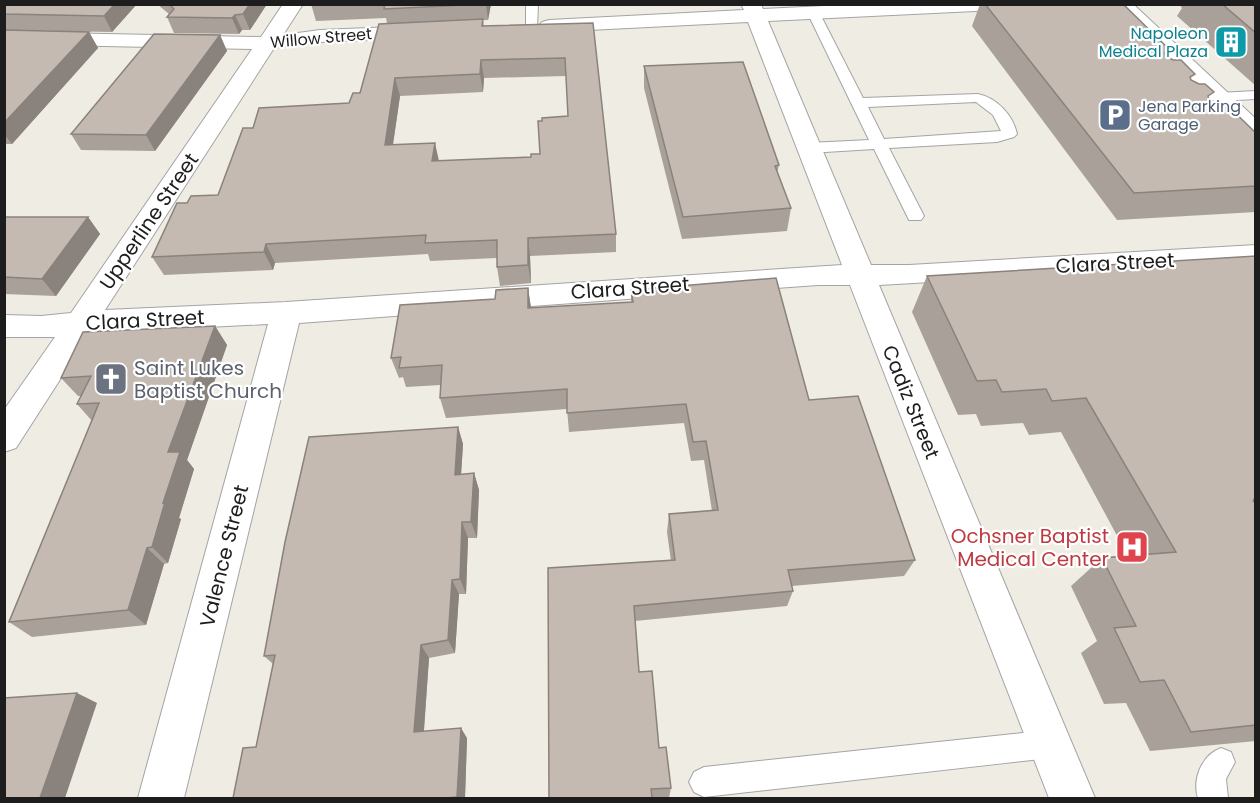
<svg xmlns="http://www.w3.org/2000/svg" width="1260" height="803" viewBox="0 0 1260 803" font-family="Poppins,sans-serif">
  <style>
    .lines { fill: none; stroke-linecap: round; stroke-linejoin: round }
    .service-casing { stroke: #a4a4a4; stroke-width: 2 }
    .minor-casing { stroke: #a4a4a4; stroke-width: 2 }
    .service { fill: #fff; fill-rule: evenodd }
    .minor { fill: #fff; fill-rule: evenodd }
    .wall { fill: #a9a099; fill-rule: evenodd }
    .shaded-wall { fill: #89827d }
    .building { fill: #c4bab2; stroke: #89827d; stroke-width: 1.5; fill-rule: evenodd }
    .labels { text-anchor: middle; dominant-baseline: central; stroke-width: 4.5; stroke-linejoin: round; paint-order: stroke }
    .far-culture-label { font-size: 16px; fill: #0d838f; stroke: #fff; text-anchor: end }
    .far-street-label { font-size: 16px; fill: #1d1d1d; stroke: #fff }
    .far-service-label { font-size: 16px; fill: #4e5e75; stroke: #fff; text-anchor: start }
    .street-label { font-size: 20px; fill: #1d1d1d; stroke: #fff }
    .worship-label { font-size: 20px; fill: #5b616d; stroke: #fff; text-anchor: start }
    .health-label { font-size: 20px; fill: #be3a42; stroke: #fff; text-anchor: end }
  </style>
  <rect width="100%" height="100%" fill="#efece3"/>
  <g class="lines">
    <!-- service casing -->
    <g class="service-casing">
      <path id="service" d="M526,4h12l-1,26h-10l-1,-3z
        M814,10l6,4 43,84 115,-4c19,4 35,21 39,40l-3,3 -17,5 -108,6 35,68 -3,4h-12l-35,-71 -65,4 -8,-5 8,-5 60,-3 -61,-126zM976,102l17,13 8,16 -117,8 -16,-32z
        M1256,91v8l-38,2 -7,-4 7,-4z
        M1050,730l10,4 4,10 -4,10 -10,4 -346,39 -10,-5 -5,-10 5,-10 10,-5z
        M1221,748l10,4 4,10 -9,17 2,19h-30c-6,-19 4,-43 23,-50z"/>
    </g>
    <!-- minor casing -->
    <g class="minor-casing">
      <path id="minor" d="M283,4h20l-20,31 37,-5 99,-4 7,2 3,4 -3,4 -7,2 -99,4 -46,6 -169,262 181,-8 556,-37 -94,-243 -199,10 -7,-2 -3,-4 3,-4 7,-2 195,-10 -3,-6h20l2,5 102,-5h140l-2,4 -7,2 -228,11 103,244h38l347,-20v18l-377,22 216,513h-46l-199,-513h-32l-519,38 -115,475h-46l130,-474 -178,9 -74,115 -12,4v-42l51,-73h-51v-22l37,1 30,-3 181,-264 -248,-5v-12l257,5z
        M1112,4h21l123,115v21l-8,-2z"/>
    </g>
    <!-- service -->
    <use href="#service" class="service"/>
    <!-- minor -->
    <use href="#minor" class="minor"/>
  </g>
  <!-- wall -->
  <path class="wall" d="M4,4h133l-25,28 -108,-2z
    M157,4h110l-17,26h-8l-3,4 -65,-1 -7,-16 2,-3z
    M311,4h180l-3,16h-5l1,6 109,-3 23,211v18l-86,4 1,27 -31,3 -3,-19v-9l-67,3 -2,-7 -153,9 -2,7 -109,5 -12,-18 35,-54 31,-8 35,-67 96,-25 11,-10 27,-70 -1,-5 -70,3zM566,76l2,40 -26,5 -2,33 -9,3 -92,4 -46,-16 7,-49 83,-4 1,-14z
    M980,4h143l47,46 -3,6 42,43 47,34v79l-139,8 -145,-194z
    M1179,4h77v82l-79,-70 5,-8z
    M4,30l85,2 9,16 -86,96h-8z
    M220,35l7,16 -72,100 -74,-1 -10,-16z
    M644,66l135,99 -2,8 14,35 -4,23 -105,8 -38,-151z
    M4,217h84l12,17 -44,62 -52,-2z
    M1256,256v485l-106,10 -24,-48 -22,1 -23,-51 16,-12 -26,-55 31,-28 26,-2 -67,-124 -32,3 -6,-12 -42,3 -5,-12 -18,1 -46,-103 15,-36z
    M528,288l3,20 100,-6v-12l178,110 106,160 -11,16 -112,10 1,5 -6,15 -152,15 4,51 20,76 12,40 -2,10h-120l-1,-230 123,-7 -4,-29 2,-18 43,-3 -8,-51 -13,1 -7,-38 -115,9 -2,-23 -121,9 -6,-20 1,-13 -35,2 -3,-10 -4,1 -8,-20 104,-59z
    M215,326l12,19 -40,115 7,9 -15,49 2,1 -13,44 -4,1 -18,61 -114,12 -23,-15 83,-201 -15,-17 4,-8h-3l-17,-18z
    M458,427l5,17 -2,30 13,-1 5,17 -2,48h-9l-2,56h-7l-4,59 -26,5 -5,73 43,7 -2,60h-232l23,-51 17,-83 -9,-8z"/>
  <!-- shaded-wall -->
  <path class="shaded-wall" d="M115,4h22l-25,28 -8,-16z
    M250,4h17l-17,26 -7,-16z
    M486,4h5l-3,16z
    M235,15l7,15 -3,4 -7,-16z
    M89,32l9,16 -86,96 -8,-10v-11z
    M220,35l7,16 -72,100 -9,-16z
    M481,60l3,18 -1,14 -3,-18z
    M395,78l5,18 -10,68 -5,-19z
    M435,143l4,18h-7z
    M88,217l12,17 -44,62 -14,-17z
    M528,238l2,18 1,27 -3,-18z
    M266,244l9,19 -2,7 -9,-18z
    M528,288l3,20h-3z
    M215,326l12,19 -40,115 7,9 -15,49 2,1 -13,44 -16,-16 11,-44 5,-51z
    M458,427l5,17 -3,48 -5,-17z
    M474,473l5,17 -2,48 -6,-16z
    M462,522l6,16 -2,56 -6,-15z
    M147,548l17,16 -18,61 -18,-15z
    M452,580l7,14 -4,59 -7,-13z
    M421,645l8,13 -6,84 -9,-10z
    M77,693l20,10 -32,95h-25z
    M461,728l6,10 -2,60h-7l-1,-1z"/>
  <!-- building -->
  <path class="building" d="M4,4h111l-11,12 -100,-2z
    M169,4h81l-7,10 -8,1 -3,3 -65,-1 7,-8z
    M385,4h100l-101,5z
    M985,4h138l47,46 -5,3 1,3 7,4h8l14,14 -5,3 1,3 8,4h6l9,8 -6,4 1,3 9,5 7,-1 31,30v53l-122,7z
    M1222,4h34v29z
    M483,19l-1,7 111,-3 23,211 -88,4v27l-31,2v-27l-72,3 1,-8 -160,9 -2,8 -112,5 25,-54h10l4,-7 27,-1 25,-67h10l6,-20 90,-5 4,-10h7l19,-69zM565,58l3,58 -26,2v3h-4l2,33h-9v3l-99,4 3,-18 -50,2 10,-67 85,-4 1,-14z
    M4,30l85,2 -85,91z
    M154,34l66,1 -74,100 -75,-1z
    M743,62l36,103 -4,1 16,42 -108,9 -39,-151z
    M4,217h84l-46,62 -38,-2z
    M1256,256v240l-3,5 3,2v222l-65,7 -27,-52 -24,2 -26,-54 22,-2 -34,-68 74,-6 -90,-154 -34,3 -6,-12 -44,3 -6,-12 -19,1 -50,-105z
    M776,278l33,122 49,-4 57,164 -127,10 5,21 -159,15 5,66 13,-1 7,77 7,-1 5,41 -20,1 1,9h-103l-1,-230 127,-8 -6,-46 49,-4 -12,-69 -13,1 -7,-38 -119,9v-24l-127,9 2,-33 -43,3 2,-11 -10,1 9,-53 95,-6 1,-9 32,-2v20l105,-6 -2,-12z
    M215,326l-47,126h12l-17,51 2,-1 -13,45 -5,1 -19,62 -119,12 90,-219 -22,1 14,-28 -30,2 22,-46z
    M458,427l-3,48 19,-2 -3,49h-9l-2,57 -8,1 -4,60 -27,5 -7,87 47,-4 -4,69 -12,1h-212l10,-50 13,-1 19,-92 -11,1 21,-114 24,-105z
    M77,693l-37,105h-36v-100z"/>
  <!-- icons -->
  <defs>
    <g id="building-square" transform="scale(1.725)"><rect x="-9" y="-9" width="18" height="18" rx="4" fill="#0f9aa8" stroke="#fff"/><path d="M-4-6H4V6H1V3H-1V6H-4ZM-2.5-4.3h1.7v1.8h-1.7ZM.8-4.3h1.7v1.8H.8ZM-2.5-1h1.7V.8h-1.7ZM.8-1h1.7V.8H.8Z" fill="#fff"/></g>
    <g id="parking-square" transform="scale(1.725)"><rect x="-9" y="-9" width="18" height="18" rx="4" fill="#5c6f8a" stroke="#fff"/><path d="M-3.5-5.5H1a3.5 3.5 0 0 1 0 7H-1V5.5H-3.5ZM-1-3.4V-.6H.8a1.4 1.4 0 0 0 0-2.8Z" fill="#fff"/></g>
    <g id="church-square" transform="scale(1.725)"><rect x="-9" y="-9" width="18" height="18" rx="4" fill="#6b7280" stroke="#fff"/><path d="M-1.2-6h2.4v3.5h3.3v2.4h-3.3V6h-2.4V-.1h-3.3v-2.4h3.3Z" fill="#fff"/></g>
    <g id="hospital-square" transform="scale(1.725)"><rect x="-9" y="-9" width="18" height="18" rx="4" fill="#e0444e" stroke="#fff"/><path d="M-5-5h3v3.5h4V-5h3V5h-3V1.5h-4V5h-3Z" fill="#fff"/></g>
  </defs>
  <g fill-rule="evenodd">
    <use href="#building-square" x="1231" y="42"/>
    <use href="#parking-square" x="1115" y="115"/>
    <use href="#church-square" x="111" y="379"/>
    <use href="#hospital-square" x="1132" y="547"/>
  </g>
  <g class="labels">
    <!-- far-culture labels -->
    <g class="far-culture-label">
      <text x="1208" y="33">Napoleon<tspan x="1208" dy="18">Medical Plaza</tspan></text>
    </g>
    <!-- far-street labels -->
    <g class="far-street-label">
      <text transform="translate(321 38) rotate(-5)">Willow Street</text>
    </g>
    <!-- far-service labels -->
    <g class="far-service-label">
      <text x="1138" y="106">Jena Parking<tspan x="1138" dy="18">Garage</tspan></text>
    </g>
    <!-- street labels -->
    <g class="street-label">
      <text transform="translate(149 221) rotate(-56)">Upperline Street</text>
      <text transform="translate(1115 263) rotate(-3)">Clara Street</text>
      <text transform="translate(630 288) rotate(-4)">Clara Street</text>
      <text transform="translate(145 320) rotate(-3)">Clara Street</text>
      <text transform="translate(911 402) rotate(68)">Cadiz Street</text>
      <text transform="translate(224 556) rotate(-76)">Valence Street</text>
    </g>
    <!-- worship labels -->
    <g class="worship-label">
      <text x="134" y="368">Saint Lukes<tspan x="134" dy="23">Baptist Church</tspan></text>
    </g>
    <!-- health labels -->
    <g class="health-label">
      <text x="1109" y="536">Ochsner Baptist<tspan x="1109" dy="23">Medical Center</tspan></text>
    </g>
  </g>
  <!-- border -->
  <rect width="1260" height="803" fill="none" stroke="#1d1d1d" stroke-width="12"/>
</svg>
